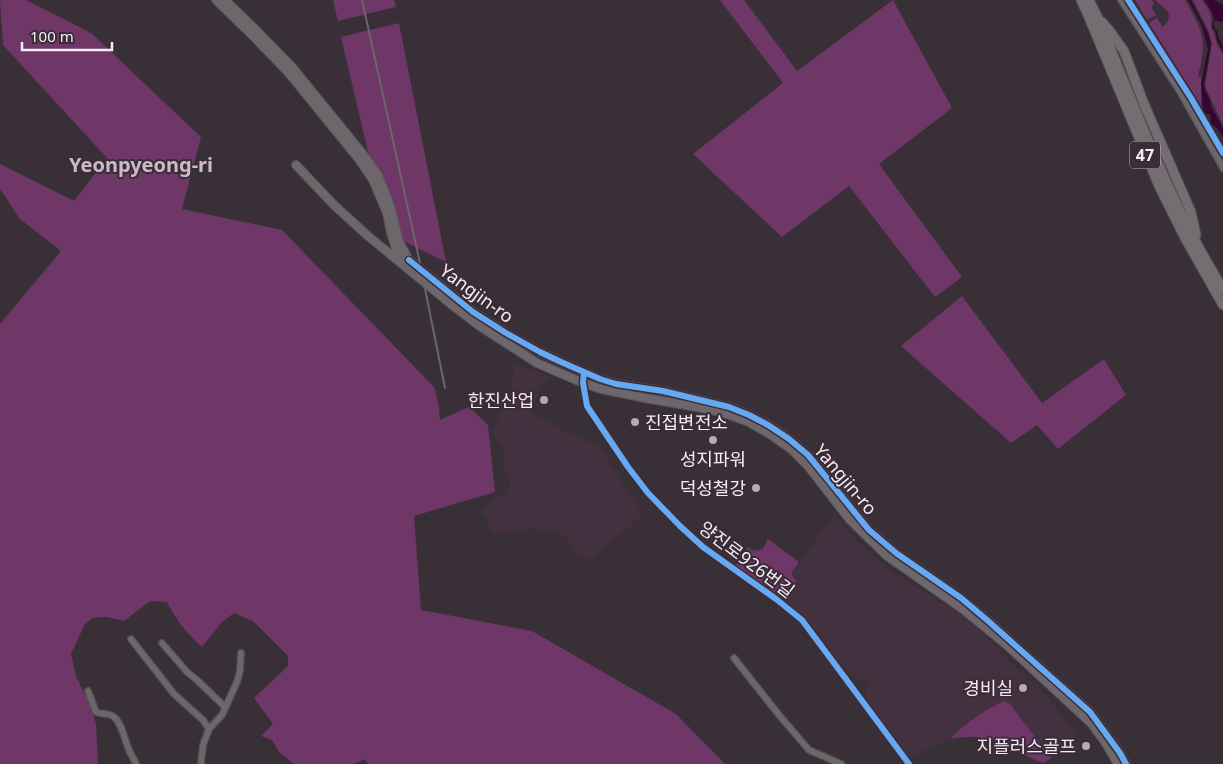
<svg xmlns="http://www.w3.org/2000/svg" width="1223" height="764" viewBox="0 0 1223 764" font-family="'Noto Sans','Noto Sans KR',sans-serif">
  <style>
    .built { fill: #433140 }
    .green { fill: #6e3768 }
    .water { fill: #370533 }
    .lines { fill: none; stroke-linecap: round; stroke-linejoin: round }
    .minor-casing { stroke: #564f54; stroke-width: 8 }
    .major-casing { stroke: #564f54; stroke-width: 10 }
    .highway-casing { stroke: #564f54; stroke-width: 11 }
    .minor { stroke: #6b676a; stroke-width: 5.5 }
    .major { stroke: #6d676c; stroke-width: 8 }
    .highway { stroke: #746d72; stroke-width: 9 }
    .rail { stroke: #6b666a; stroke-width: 2 }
    .cycleway-casing { stroke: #3b2d38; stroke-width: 9 }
    .cycleway { stroke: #66a8f1; stroke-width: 6 }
    .poi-dot { fill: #b4aab2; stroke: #3b2d38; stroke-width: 2 }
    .labels { text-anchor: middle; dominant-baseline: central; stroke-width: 4; stroke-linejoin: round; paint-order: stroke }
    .shield { fill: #3b2d38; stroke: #beb3bc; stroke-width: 1 }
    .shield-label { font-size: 16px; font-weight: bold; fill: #f6ecf4 }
    .street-label { font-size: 18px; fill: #f6ecf4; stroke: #3b2d38 }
    .poi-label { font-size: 18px; fill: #f6ecf4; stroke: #3b2d38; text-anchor: end }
    .quarter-label { font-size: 20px; font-weight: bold; fill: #ccbac8; stroke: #3b2d38 }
  </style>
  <rect width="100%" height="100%" fill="#383036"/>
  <!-- built -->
  <path class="built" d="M516,364l33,12 -11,11 -5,28 10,3 28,17 5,-1 25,15 42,66 -54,45 -15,-8 -7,-14 -17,-8 -20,-1 -38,5 -6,-16 -6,-8 26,-18 5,-10 -8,-15 2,-14 -9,-14 -3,-10 15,-28z
    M834,515l25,28 31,27 82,51 40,43 35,31 30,42 -33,26 -10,-3 -45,-21 -15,-2 -24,2 -22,9 -19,11 -44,-60 1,-15 3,-5 -8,3 -20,-16 -19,-24 -15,-22 -25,-20 14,-18 -5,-8z"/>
  <!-- green -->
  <path class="green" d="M0,0h26l65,33 110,104 -19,72 100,21 152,157 5,20 1,13 29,-13 19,18 7,67 -81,24 7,94 111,21 144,83 49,50h-357l-3,-5 -12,5h-59l-15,-12 -7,-12 -11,-4 12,-12 -19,-26 34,-32v-10l-35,-35 -19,-8 -12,9 -20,25c-15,-13 -26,-27 -35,-45l-17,-1 -26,20 -17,-4 -14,1 -8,6 -14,30 5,22 15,31 5,17 2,40h-98v-440l61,-73 -41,-32 -20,-30v-25l74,37 33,-43 -104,-113z
    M333,0h61l2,7 -58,14z
    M720,0h24l53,71 96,-71 59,108 -73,56 83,113 -27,20 -86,-111 -67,51 -89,-83 90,-71z
    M1135,0h17l2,4 -3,3 5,8 -9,5z
    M1155,0h30c18,32 23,39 13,76l3,1v29l-52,-83 8,-5 6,9c14,-15 0,-18 -8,-27z
    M1193,0h9c7,9 11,16 9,27l3,6 3,11 6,11v70l-18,-39 7,-42 -4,-14z
    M399,23l47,239 -59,-29 -46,-196z
    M962,296l80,107 62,-44 22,36 -68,54 -21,-24 -26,18 -110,-97z
    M768,539l31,23 -8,12 5,7 -14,19 -47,-34 13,-19 6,4 9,-2z
    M1005,701l5,3 41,54 -7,5c-22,-7 -48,-26 -70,-26 -8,-1 -16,1 -24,2 13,-14 37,-31 55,-38z"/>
  <!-- water -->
  <path class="water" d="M1188,0h3l17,33 3,11 -7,40 1,6 4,8 3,10 11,20v10l-7,-11 -5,-3 -1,-10h-4l-3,-5 -2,-26 5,-24 2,-10 -2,-9 -5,-16z
    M1204,0h11l5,3 3,1v17l-2,1 -6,-2 -2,5 4,6 2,8 4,7v6l-6,-12 -2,-10 -3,-2v-3l2,-6 -3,-9z"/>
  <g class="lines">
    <!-- minor casing -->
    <g class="minor-casing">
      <path id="minor" d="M1121,0l58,90 44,78
        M584,372l-1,11 4,23 41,61 20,26 32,33 23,21 73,52 26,21 107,144
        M131,639l43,55 29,26 6,9
        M162,643l25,29 10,8 28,27
        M734,658l45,57 30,35 32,14
        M88,691l8,21c6,3 13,0 18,5 8,6 11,24 15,33 2,5 5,9 7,14
        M201,764l2,-19 6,-16 13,-14 15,-33 3,-11 1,-18"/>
    </g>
    <!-- major casing -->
    <g class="major-casing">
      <path id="major" d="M216,0l36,35 36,37 70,86 15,22 14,33 4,20 9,28
        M225,0l31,30 36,37 70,86 16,22 13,33 8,34 10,18 64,52 33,21 34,19 21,10 39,17 16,5 47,7 66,16 20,8 19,10 21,14 19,16 61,75 27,23 65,45 26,22 103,92 30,41 6,11
        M296,165l39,41 33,30 84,69 29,22 56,36 46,20 18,6 49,10 47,8 24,5 28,10 22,13 20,14 17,17 42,54 37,36 77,54 45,37 83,77 13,18 13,22"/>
    </g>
    <!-- highway casing -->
    <g class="highway-casing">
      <path id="highway" d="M1081,0l7,15 71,171 26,52 38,67
        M1089,0l9,18c38,92 72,186 125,271
        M1102,22l7,8 15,21 20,53 47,108 5,23"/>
    </g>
    <!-- minor -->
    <use href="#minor" class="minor"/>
    <!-- major -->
    <use href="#major" class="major"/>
    <!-- highway -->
    <use href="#highway" class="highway"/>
    <!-- rail -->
    <path class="rail" d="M362,0l56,254 27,134"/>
    <!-- cycleway casing -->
    <g class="cycleway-casing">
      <path id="cycleway" d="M1128,0l63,98 32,55
        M409,260l64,52 33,21 34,19 21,10 39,17 16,5 47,7 66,16 20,8 19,10 21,14 19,16 61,75 27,23 65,45 26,22 103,92 30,41 6,11
        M584,372l-1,11 4,23 41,61 20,26 32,33 23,21 73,52 26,21 107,144"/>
    </g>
    <!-- cycleway -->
    <use href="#cycleway" class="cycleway"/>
  </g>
  <!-- markers -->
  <g class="poi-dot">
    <circle cx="544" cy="400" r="5"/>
    <circle cx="635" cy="422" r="5"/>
    <circle cx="713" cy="440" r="5"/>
    <circle cx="756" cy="488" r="5"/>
    <circle cx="1023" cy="688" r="5"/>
    <circle cx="1086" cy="746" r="5"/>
  </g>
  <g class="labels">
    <!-- shield labels -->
    <rect class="shield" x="1130" y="141.5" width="30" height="27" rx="4"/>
    <g class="shield-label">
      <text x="1145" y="155">47</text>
    </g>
    <!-- street labels -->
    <g class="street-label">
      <text transform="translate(477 293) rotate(36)">Yangjin-ro</text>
      <text transform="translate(846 479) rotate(50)">Yangjin-ro</text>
      <text transform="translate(747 559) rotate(37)">양진로926번길</text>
    </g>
    <!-- poi labels -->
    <g class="poi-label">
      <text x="534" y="400">한진산업</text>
      <text x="645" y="422" text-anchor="start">진접변전소</text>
      <text x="713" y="459" text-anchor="middle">성지파워</text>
      <text x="746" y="488">덕성철강</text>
      <text x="1013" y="688">경비실</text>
      <text x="1076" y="746">지플러스골프</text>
    </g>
    <!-- quarter labels -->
    <g class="quarter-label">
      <text x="141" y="164">Yeonpyeong-ri</text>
    </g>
  </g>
  <!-- scale -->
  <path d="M22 42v8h90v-8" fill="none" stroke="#f6ecf4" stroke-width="2.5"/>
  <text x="30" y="42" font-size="15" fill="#f6ecf4" stroke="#3b2d38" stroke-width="4" paint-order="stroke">100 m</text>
</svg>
